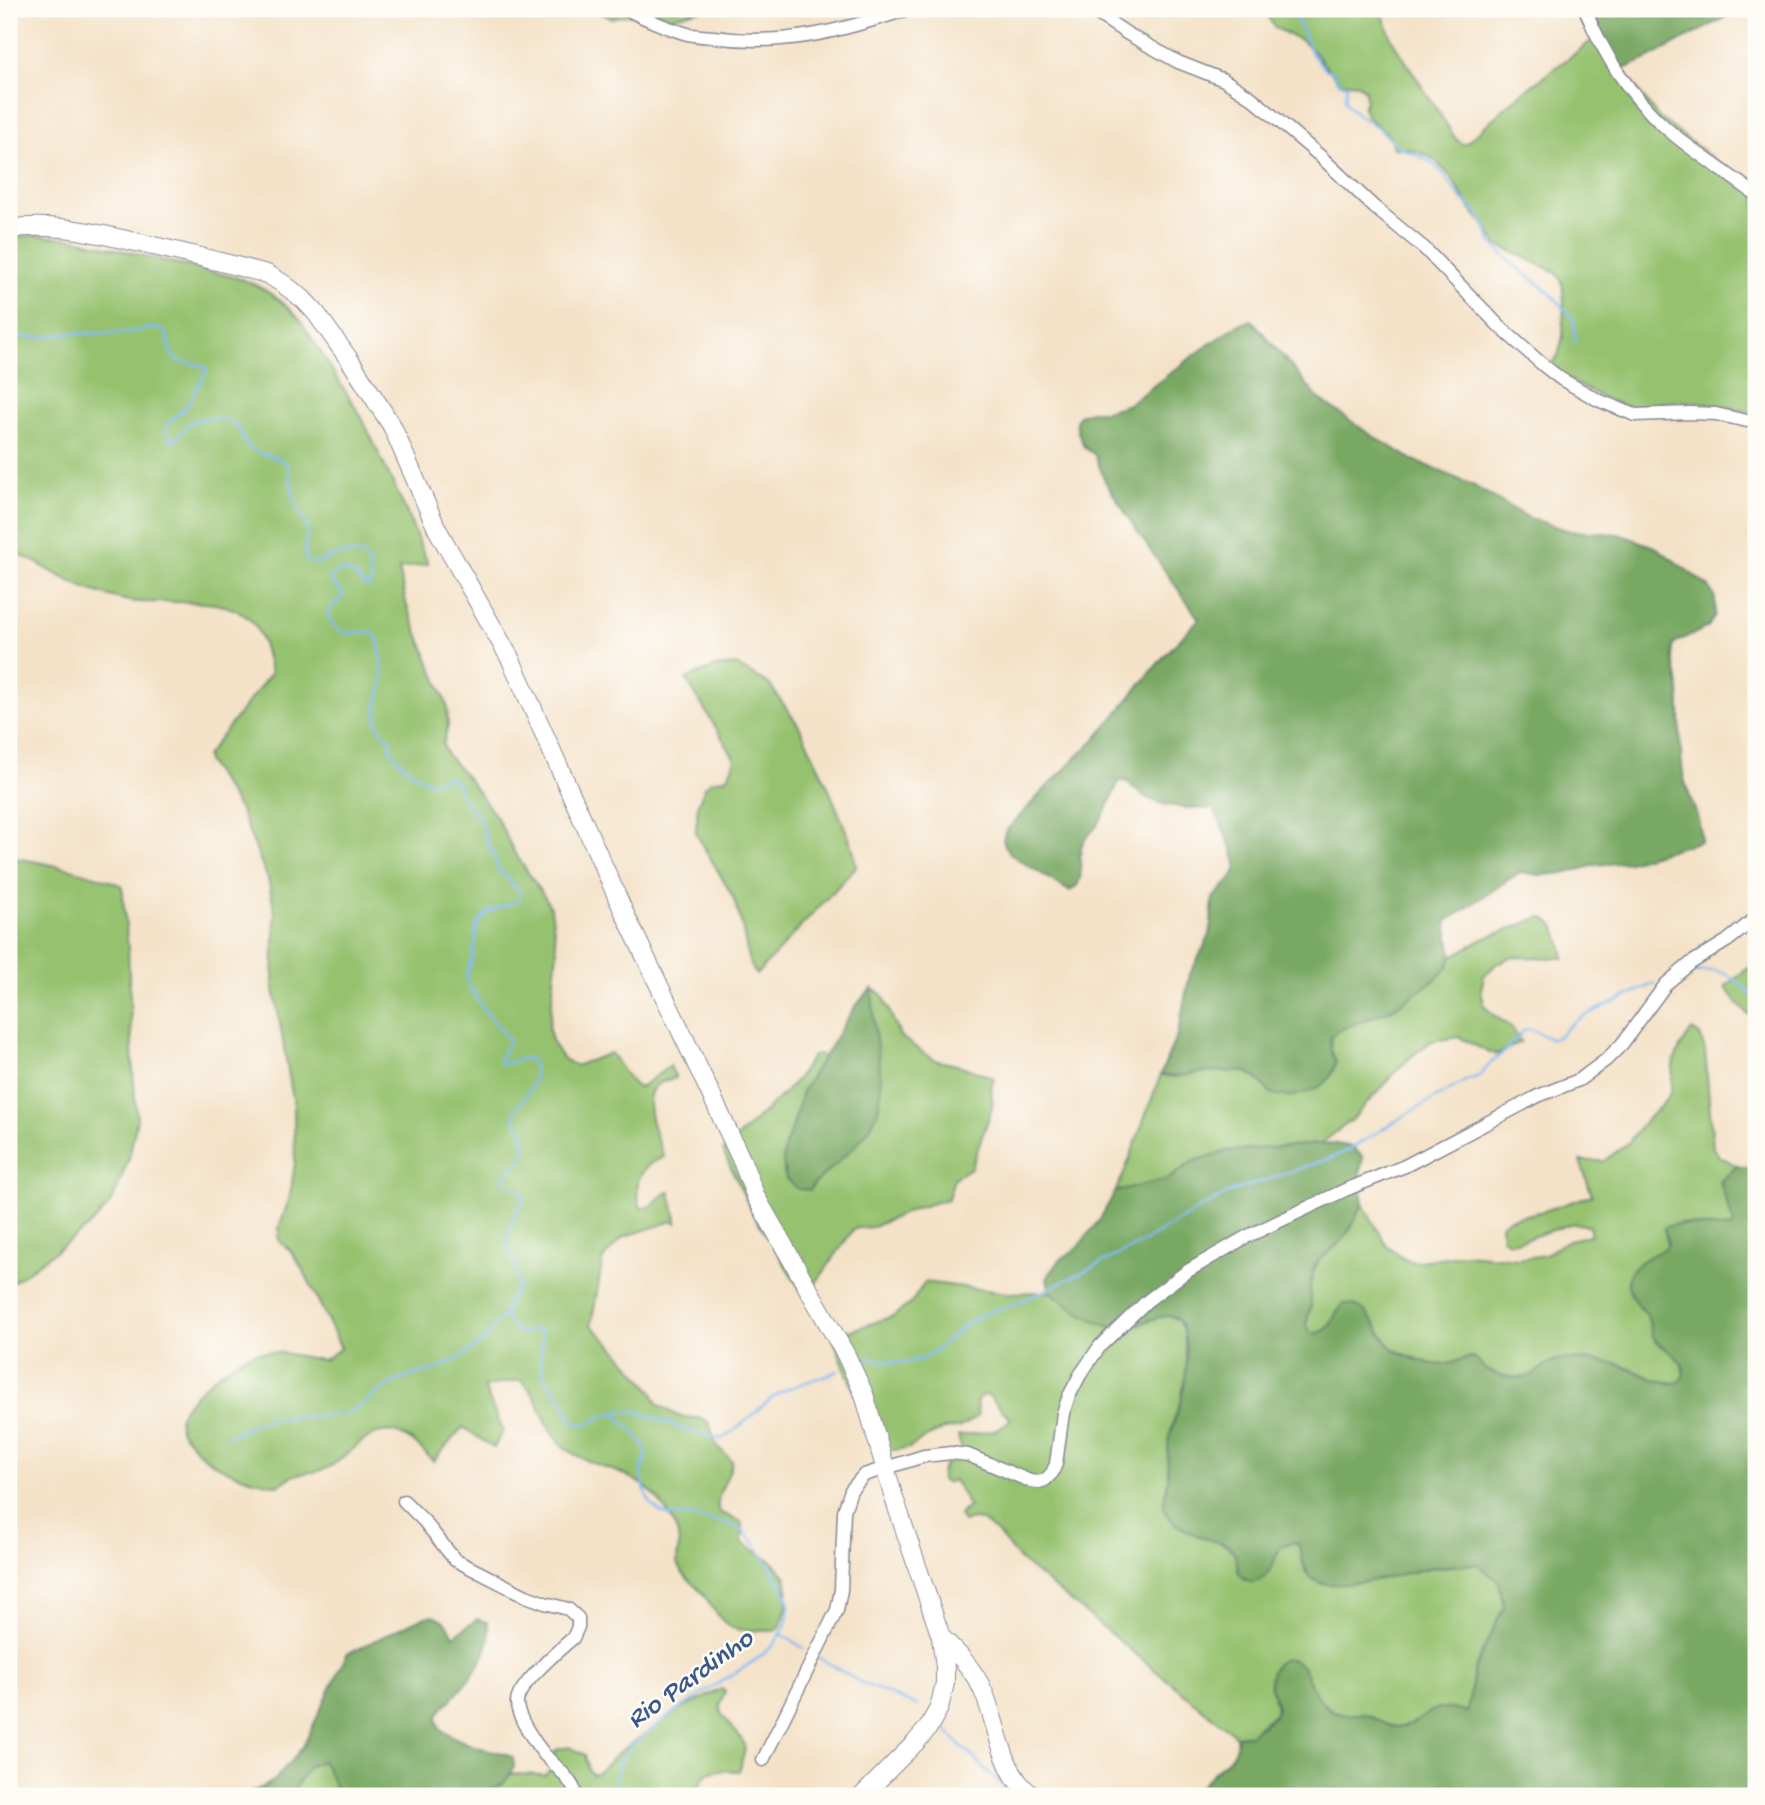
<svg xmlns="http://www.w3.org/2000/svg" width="1765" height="1805" viewBox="0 0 1765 1805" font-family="'Gochi Hand',sans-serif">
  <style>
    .green { fill: #96c270; stroke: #587867; stroke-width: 2 }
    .forest { fill: #78a862; stroke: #4a6c60; stroke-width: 2 }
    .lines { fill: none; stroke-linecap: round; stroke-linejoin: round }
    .stream { stroke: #82baf2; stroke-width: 2.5 }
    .street-casing { stroke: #888893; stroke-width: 15 }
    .secondary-casing { stroke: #888893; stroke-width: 20 }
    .street { stroke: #fff; stroke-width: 12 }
    .secondary { stroke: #fff; stroke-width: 18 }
    .labels { text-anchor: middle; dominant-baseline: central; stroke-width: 5; stroke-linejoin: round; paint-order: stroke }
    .water-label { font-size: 28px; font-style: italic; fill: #3a598a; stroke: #fdfcf7 }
  </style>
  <rect width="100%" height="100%" fill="#fdfcf7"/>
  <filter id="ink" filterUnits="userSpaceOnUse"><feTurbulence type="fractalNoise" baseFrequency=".0143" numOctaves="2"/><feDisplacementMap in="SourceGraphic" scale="14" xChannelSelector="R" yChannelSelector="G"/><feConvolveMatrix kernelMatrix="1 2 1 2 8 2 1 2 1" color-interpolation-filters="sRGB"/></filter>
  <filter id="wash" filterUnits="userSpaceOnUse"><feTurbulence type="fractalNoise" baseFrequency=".00686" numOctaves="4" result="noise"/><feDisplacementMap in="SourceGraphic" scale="28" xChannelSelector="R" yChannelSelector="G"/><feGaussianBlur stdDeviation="1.57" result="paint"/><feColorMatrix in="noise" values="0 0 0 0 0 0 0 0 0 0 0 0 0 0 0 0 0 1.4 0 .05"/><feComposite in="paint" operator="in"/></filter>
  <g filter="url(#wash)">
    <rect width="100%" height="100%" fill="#f4e2c8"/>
    <!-- green -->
    <path class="green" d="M591,9h114l-33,8 -19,-3 -14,4 -6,-4 -22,4z
      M1263,9h118l11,31 64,99 6,5h3l53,-48 84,-63 10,22 46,62 98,74v223c-29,-8 -61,-14 -92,-12 -9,1 -18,5 -27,5 -25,0 -67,-27 -89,-40l10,-11 5,-19 1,-34 -2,-22 -6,-9 -59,-27 -14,-22 -12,-13 -20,-33 -14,-15 -9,-6 -18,-7 -16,-1 -6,-14 -21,-17 -4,-9 3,-8 -1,-10 -7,-6 -18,-2 -32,-36 -7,-6 -26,-12z
      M32,235l43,4 166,40c23,8 43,23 59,41l61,96 44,93 23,55 -29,5 7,35 41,101 1,20 -5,20 4,10 22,25 28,38 17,34 32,47 5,10 6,42 -8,78 4,15 9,14 13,8 36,-13c7,10 18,30 28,35l31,-22 6,12c-7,2 -16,3 -21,8 -15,15 3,55 9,71 -25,9 -32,27 -23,51 13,2 15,-13 29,-16l7,31 -5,-2 -49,16 -20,22 -12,66 28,27 33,39 6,13 20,12 25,3 6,4 7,22 16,16c-2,19 -19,33 -13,51l22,10 2,7 -1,14 28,17 16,17c2,21 4,35 -9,53 -9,2 -17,1 -26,0 -5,-1 -12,0 -16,-1 -15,-5 -23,-24 -32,-35 -8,-9 -21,-18 -25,-28 -3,-9 1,-13 1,-21 0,-19 -14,-38 -26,-51 -25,-27 -67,-25 -93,-51 -18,-18 -19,-48 -40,-63l-36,7 9,22 10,21 -9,18 -31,-21 -30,34c-8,-8 -18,-20 -29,-25 -32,-17 -49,17 -75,31 -10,6 -20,5 -31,7 -7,2 -13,7 -19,11 -27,-4 -52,-11 -74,-28 -9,-6 -16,-17 -24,-25 -2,-5 -2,-11 -1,-16 7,-20 58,-62 79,-64 22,-2 44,6 65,8l17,-12 -36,-75 -15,-23 -12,-10 2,-16 9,-23 6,-37 -1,-59 -21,-122 2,-71 -7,-33 -28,-69 -33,-49 -1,-5 65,-83c-4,-15 -7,-32 -15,-46 -22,-34 -83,-23 -117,-25 -14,0 -29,-6 -42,-10 -32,-9 -57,-31 -88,-42v-312z
      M736,665l33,19 30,42 27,56 27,66 3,19 -100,108 -7,-14 -8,-40 -8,-24 -37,-64 2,-29 7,-17 6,-6 13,-2 5,-4 6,-16 -49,-80 29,-12z
      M9,857c38,7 78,13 113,29l6,63 5,124 4,46 -8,39 -16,41 -9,12 -16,16 -79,58z
      M1541,917c17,4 20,26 23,41l-53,-1 -14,6 -13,13 -3,13 3,16 7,8 20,14 10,15 -23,12 -12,-3 -27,-14 -27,4 -19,14 -16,15 -45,50 -32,24 -92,7 -34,10 -26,18 -53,13 8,-16 38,-102c13,6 23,0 37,-1 8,-1 43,-3 50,0 9,3 18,15 25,21l58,-44 -1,-12 7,-7 111,-64 4,-11 31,-17z
      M1756,964v58l-18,-18 -13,-17 22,-18z
      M872,989l8,4 4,5 16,38 26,19 12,6 23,5 33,12c-6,14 0,16 -2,30l-21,60 -17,10 -6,21 -35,10 -40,18 -15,1 -5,2 -35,50 -14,15 -52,-83 -29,-61 62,-59 12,-13 16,-23 5,-2 5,3 -21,35 -8,31 -10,26v24l26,17 4,-6 54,-53 9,-17z
      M1692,1030l8,5 5,16 8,97 6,8 18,10 -17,16 14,42 -1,4 -10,1 -42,-6 -16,11 3,9 -1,4 -30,18 -1,38 13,14 3,17 29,28 3,12 -2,6 -4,3 -22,-3 -37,-16 -22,-3 -41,-1 -24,16 -11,2 -22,-3 -14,-6 -9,-10 -6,-2 -20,7 -16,1 -35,-13 -9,-6 -15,-23 -38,-12c-6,14 -9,23 -26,22l-5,-8 5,-19 -1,-19 4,-18 5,-9 22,-18 11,-16 8,-18 4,-2 23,40 17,13 10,3 51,-8 53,5 27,-4 23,-15 16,-3 7,-3 -2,-8 -16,-3 -50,17 -14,2 -7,-4 -1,-14 7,-5 36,-8 48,-16 -12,-34h24l24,-18 11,-15 28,-29 4,-8 2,-25 5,-15z
      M925,1282l83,11 42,-1 37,23 20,11 14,2 14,-2 24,-9 10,-1 8,3 7,13 3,35 -6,34 -8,21 -5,25v33l15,48c12,5 46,15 51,25 4,9 4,18 10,27l25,-7c6,-17 8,-32 29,-30l8,30 15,10h37l23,-4 49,-11 47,-4 22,17 5,26 -29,60 -8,46 -18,-4 -19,3 -15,11 -18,4 -53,-12 -9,-3 -14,-11 -6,-8 -12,-25 -30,29c7,22 0,17 -14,28 -3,3 -5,7 -8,10l-15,1 -217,-177c-10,-11 -29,-39 -44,-40 -4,0 -9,2 -12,3l-4,-7 10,-9 -15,-26 -9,3 -4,-3c-2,-12 11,-25 22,-27l-5,-17 40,-6 13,-11 -23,-24c-13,1 -13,8 -10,19l-1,3 -19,11 -14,1 -16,7 -19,12 -32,4 -43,-112 15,-9 45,-15 17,-13z
      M721,1689l4,2 -5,14 1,8 22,28 2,9 -6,21c-26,-1 -35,-4 -43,25h-226c16,-5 31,-9 41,-22l34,1 9,-7 1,-18 15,-3 15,8 4,16 4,4 5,-2 20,-20 61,-43z
      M322,1761l8,11 7,20 4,4h-51l19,-30z"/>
    <!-- forest -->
    <path class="forest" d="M1591,9h150l-94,50 -24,10 -11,-14z
      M1252,320l65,77 48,34 46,28 61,26 57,33 41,13 49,3 38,14 52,39 6,11v17l-7,12 -34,16c-4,17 2,22 4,37 5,33 -1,66 6,98 5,22 18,41 17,63l-72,21 -34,3 -28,8 -26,2 -21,-3 -74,50 6,34 -4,11 -13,13 -41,28 -57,23 -7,7 1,12 5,11c-1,5 -3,11 -6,16 -10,14 -42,25 -58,16 -9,-5 -15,-18 -25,-21 -7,-1 -42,0 -49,1 -14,2 -24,7 -37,1l17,-42 12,-58 20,-39 3,-37 20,-21 4,-10 -5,-18 -18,-40c-30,-1 -66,-1 -86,-27l-9,-1c-6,13 -11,27 -19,40 -5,10 -16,15 -19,26 -4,16 7,36 -12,44l-59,-37 -7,-13 2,-9 37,-40 58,-58 65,-79 34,-36 -60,-85 -34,-53 -10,-26 -11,-8 -6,-15 -2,-10 3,-7 12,-4h15l23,-7 79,-59 30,-20z
      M872,989c1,15 2,29 3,43 4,33 14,70 -7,99 -15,20 -36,36 -54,53l-4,6 -12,-1 -12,-10 -3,-17 1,-13 10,-26 8,-31 52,-84 12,-14z
      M1331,1143l21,4 11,10c-5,22 -4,28 1,49l-4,2 -8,18 -11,16 -22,18 -5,9 -4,18 1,19 -5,19 5,8c20,2 22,-16 32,-29 29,-2 31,28 49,43 12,11 44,21 60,16 7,-2 13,-7 20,-5 6,1 8,6 12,10 8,7 24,10 35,10 18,0 23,-15 38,-18 10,-2 54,1 63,5 12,4 56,30 63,12 6,-17 -18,-26 -27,-36 -7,-8 -5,-21 -11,-29 -4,-4 -8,-8 -11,-12 -19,-32 10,-39 33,-53l1,-5 -4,-14c15,-10 47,3 69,-1l1,-3 -14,-42 17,-16 19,4v626h-564c5,-6 10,-12 16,-18 11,-13 32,-22 28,-42l15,-1c5,-11 19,-11 24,-21 7,-15 -13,-28 -1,-46 2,-4 7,-8 13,-9 18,-1 21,24 29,35 4,7 12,15 19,18 9,5 18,1 27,2 13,1 21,13 35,13 20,0 29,-17 43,-19 8,-1 18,3 27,4l8,-45 29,-60 -5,-25 -22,-18c-16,1 -33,1 -49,4 -26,5 -95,27 -117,10 -7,-5 -10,-26 -13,-35 -25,-2 -19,16 -30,30 -3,5 -10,8 -15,10 -24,-8 -10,-26 -25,-37 -4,-3 -10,-4 -15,-5 -14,-5 -37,-13 -46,-26 -7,-10 0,-24 1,-36 0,-10 -1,-21 0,-32 2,-16 8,-30 13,-46 5,-21 7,-42 4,-63 -1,-7 -3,-15 -8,-19 -13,-10 -40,9 -56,9 -25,-1 -51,-22 -71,-36l-3,-14 13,-18 17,-12 22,-27 16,-29 53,-13 26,-18 34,-10z
      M432,1615c12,4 17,10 22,21l23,-17 10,3c10,24 -17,58 -33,75 -5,6 -15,12 -17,21 0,2 2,8 3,10 3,5 30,17 38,19 13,5 22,2 35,11l1,9 -10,16 -8,5 -26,8h-129c-9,-10 -10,-23 -19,-35l-13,5 -19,30h-44l28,-15 29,-34 44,-93 70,-34z"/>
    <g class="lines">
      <!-- stream -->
      <path class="stream" d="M616,9h1
        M1284,9l12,10 4,6 12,29 4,5 11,11 5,1 3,2 1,6 3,3 8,3 -2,13 2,6 12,12 21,13 17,17 32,15 11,9 21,28 15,14 10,15 5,15 26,26 25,18 14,13 18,20 1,23
        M9,296c6,11 -4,25 6,36 11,12 44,1 58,1 20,0 40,1 59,-1 9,-1 18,-6 27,-3 16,5 5,22 17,30 7,5 18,4 26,6l5,5 -20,36 -20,18 -1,3 4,13c14,0 10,-14 24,-19 11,-4 34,-5 43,6 6,7 4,15 15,22 13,9 24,5 35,15l9,42 12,23 -3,21 1,10 5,3h7l20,-9h23l8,10 2,18 -2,5 -5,-1c-7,-12 -19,-21 -32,-10v7l10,9 1,4c-4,6 -12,8 -14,15 -2,5 0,6 2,10 15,27 41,-4 48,22 1,8 4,31 4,38 -2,13 -9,29 -5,43 2,7 9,11 13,17l-1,7c10,16 24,28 42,35l13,-6 8,2 5,5 2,10 19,24 11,31 5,8 3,12 20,20c3,5 3,8 0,12l-28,10 -12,12 -2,5v13l-4,18 -6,17 3,10 17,26 23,27c0,9 -9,14 -10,23l4,2 22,-6 7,3c13,27 -23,44 -17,59 0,2 6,7 6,9 4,7 6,19 3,26 -4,11 -16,15 -21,25l4,5 14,7 3,7 -11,19 -5,21v12l9,15 -1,11 3,8 -13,21 -1,12 13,14 8,1c7,-4 10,-7 16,-1l-1,31 3,14 19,23 10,22 9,2h6l18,-9 18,-4h12l50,19 35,9c22,-11 38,-34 60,-47 18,-9 39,-14 57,-21
        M1683,975c39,-10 48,-2 73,25
        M856,1363l11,-5 31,5 13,-1 17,-6 16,-12 21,-19 18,-11 44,-15 109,-53 63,-37 31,-17 98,-33 21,-9 58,-36 58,-33 14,-5 12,-13 16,-14 17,-19 7,-1 19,10 6,-1 18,-16 16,-9 65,-30
        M618,1414l1,5c10,7 23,19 27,32 1,5 -2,10 -3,15 -3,14 3,35 14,44 10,8 19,6 30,6 7,0 47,9 52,12 14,9 23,28 33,41 7,11 17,25 17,39 0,15 -10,32 -21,42 -13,12 -29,20 -44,30 -27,17 -54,34 -78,54 -8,7 -18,14 -23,22 -9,13 -10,28 -1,40
        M228,1436l39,-17 77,-5 13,-6 31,-23 21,-9 24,-5 30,-15 20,-15 22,-29
        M781,1634l22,14
        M818,1657l42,25 57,24
        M939,1721l16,19 58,56"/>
    </g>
  </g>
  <g filter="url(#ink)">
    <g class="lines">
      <!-- street casing -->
      <g class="street-casing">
        <path id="street" d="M626,9c18,9 36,17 55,23 10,4 21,4 32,5 71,10 128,-6 195,-28
          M1090,9l38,25 50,28 46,18 28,18 68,58 54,51 50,41 76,79 43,38 18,14 37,21 37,15 56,-2 25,1 40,9
          M1585,9c19,46 43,85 81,119 28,25 61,44 90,67
          M404,1501l20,20 31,39 71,36 19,7 23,6 10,9v9l-5,11c-14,12 -55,47 -56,64 -1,14 19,42 27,52 13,14 27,24 33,42
          M763,1760l74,-150 4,-20 3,-79 7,-21 13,-15 60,-19 27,-3 17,2 62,26 9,1 6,-2 7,-7 4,-9 7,-51 6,-17 11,-21 20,-29 47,-45 39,-29 60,-35 99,-47 60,-24 133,-70 41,-16 27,-20 16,-16 44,-60 25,-21 36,-22 29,-23"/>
      </g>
      <!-- secondary casing -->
      <g class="secondary-casing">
        <path id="secondary" d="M9,229c41,-7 82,3 122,12 46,10 91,21 136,33l15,9 21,16 13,14 35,49 41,64 45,103 74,131 113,252 83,174 35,75 14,36 90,158 18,39 29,101 48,142 4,30v16l-6,25 -11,20 -13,15 -53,53
          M941,1637c17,16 34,34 43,56 11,26 17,65 33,87 4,6 10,11 15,16"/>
      </g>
      <!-- street -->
      <use href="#street" class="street"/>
      <!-- secondary -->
      <use href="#secondary" class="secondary"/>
    </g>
  </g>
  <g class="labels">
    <!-- water labels -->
    <g class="water-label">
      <text transform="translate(691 1680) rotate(-36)">Rio Pardinho</text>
    </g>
  </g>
  <!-- margin -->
  <rect width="1765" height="1805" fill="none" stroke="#fdfcf7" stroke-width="35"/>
</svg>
